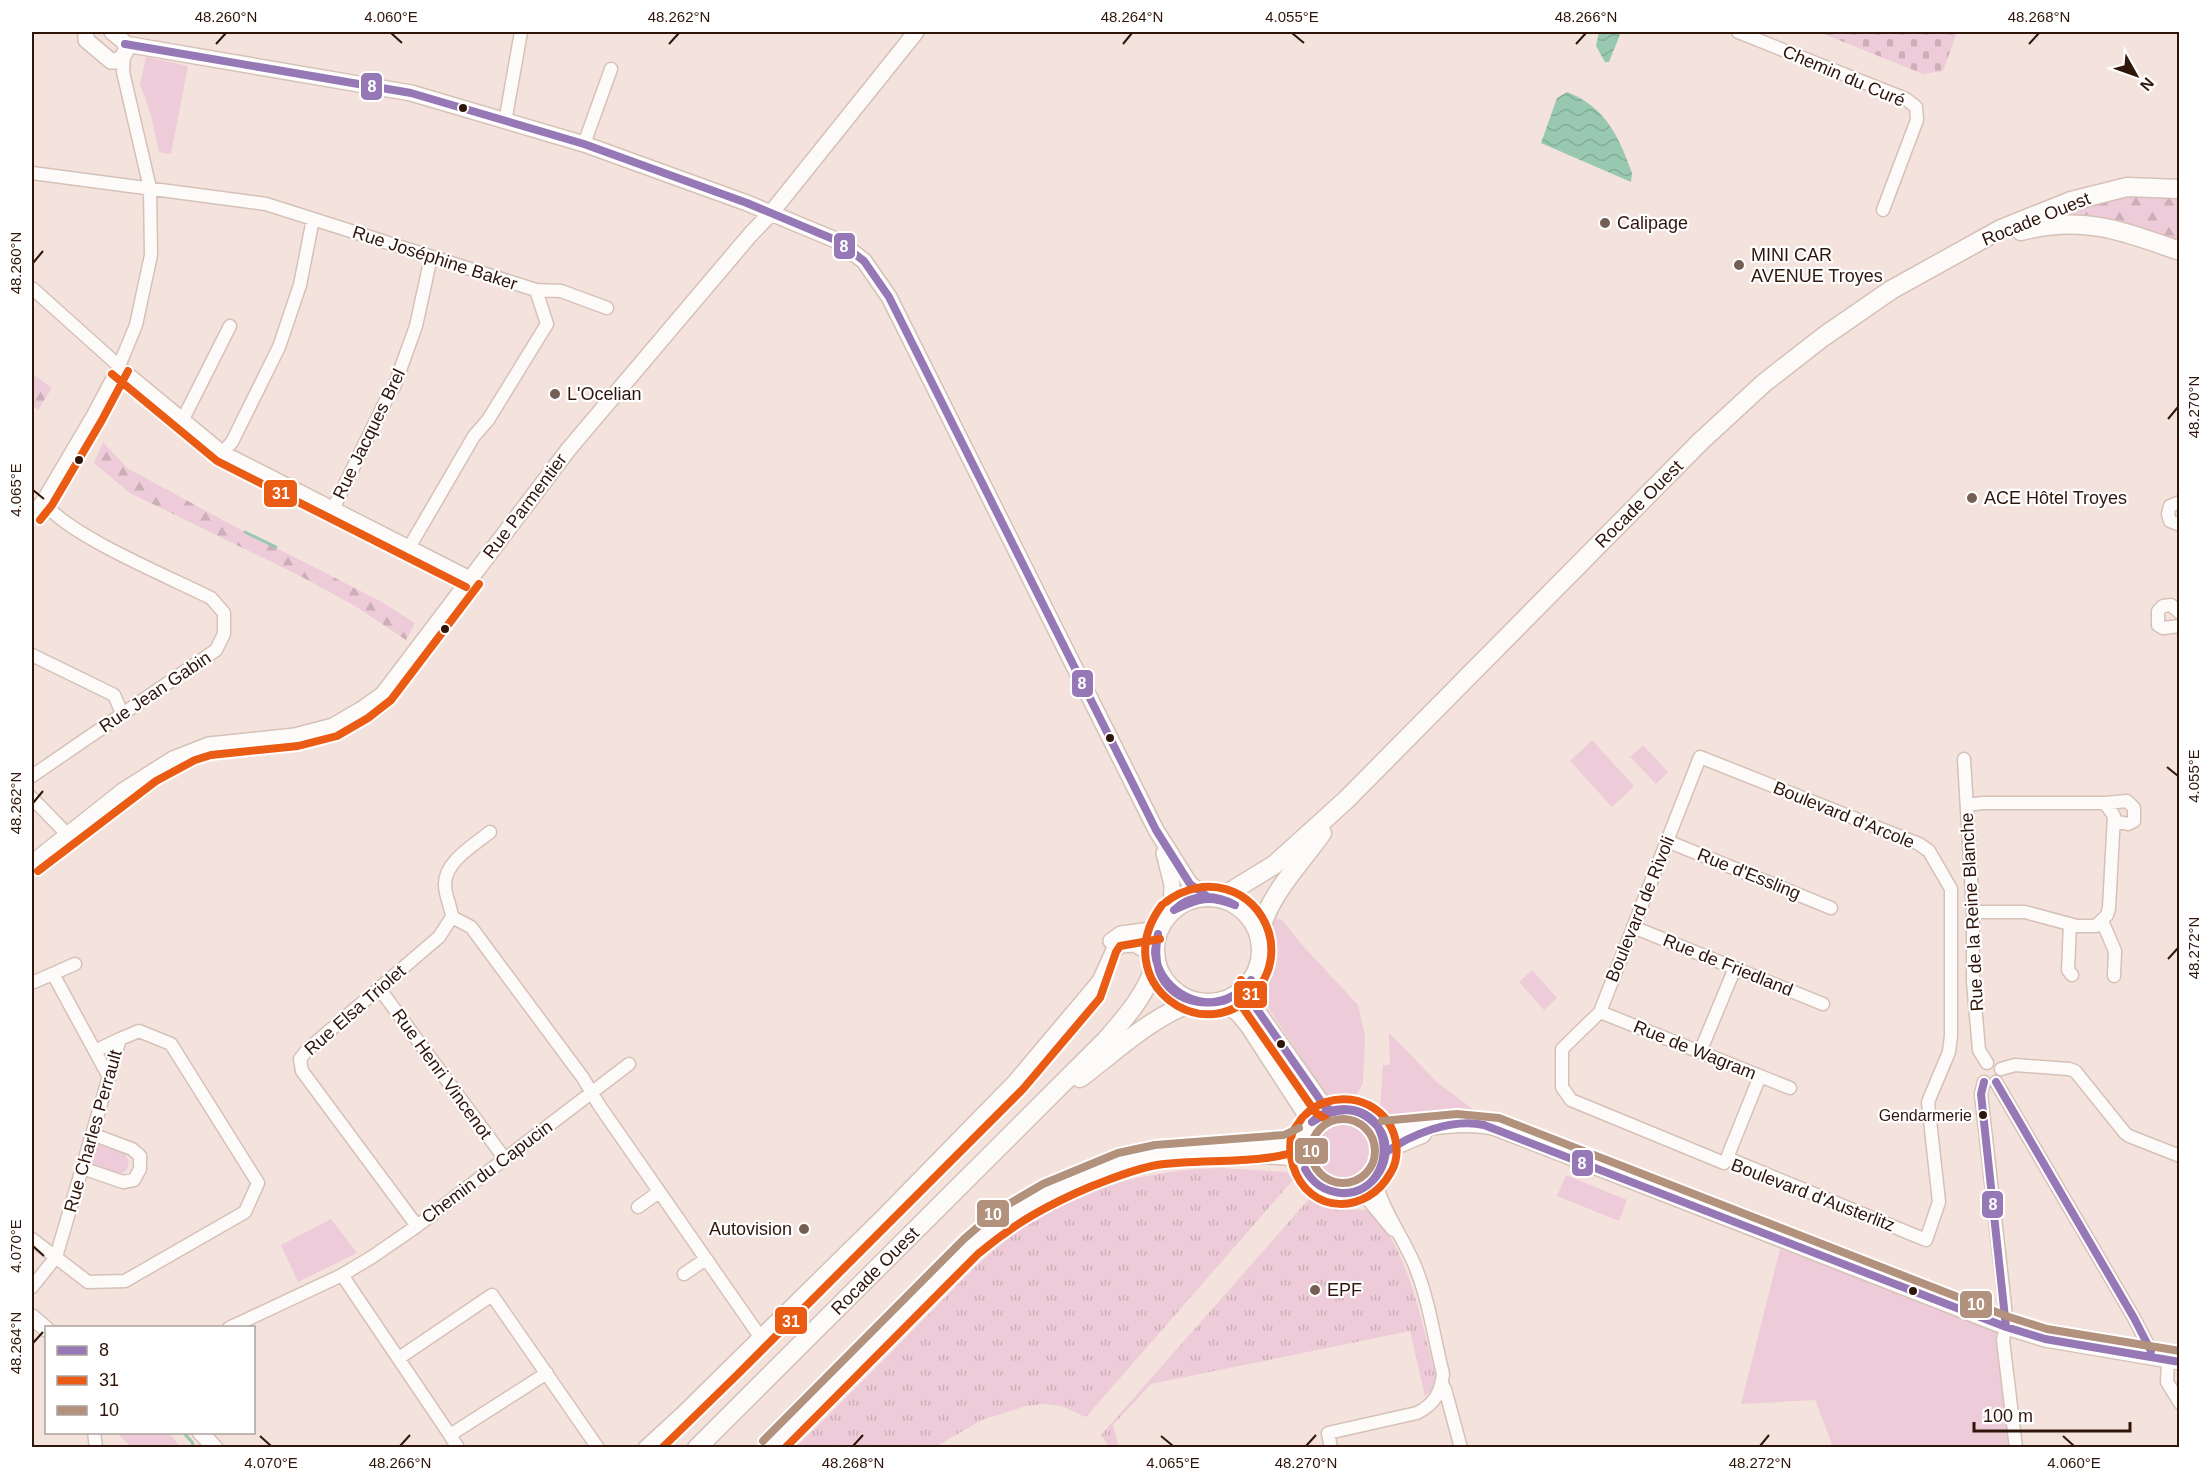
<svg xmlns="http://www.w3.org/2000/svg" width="2211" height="1479" viewBox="0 0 2211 1479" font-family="Arial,sans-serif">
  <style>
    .grass { fill: #eecbd8 }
    .forest { fill: url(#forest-firs) }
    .cemetery { fill: url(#cemetery-stones) }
    .park { fill: url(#park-tufts) }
    .water { fill: url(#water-waves) }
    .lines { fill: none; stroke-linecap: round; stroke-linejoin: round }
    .stream { stroke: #98c9b0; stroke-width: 3 }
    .minor-casing { stroke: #d6c1b7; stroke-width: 15 }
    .tertiary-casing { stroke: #d6c1b7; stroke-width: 18 }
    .primary-casing { stroke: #d6c1b7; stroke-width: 21 }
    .minor { stroke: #fdfbfa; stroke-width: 12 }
    .tertiary { stroke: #fdfbfa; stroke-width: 15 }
    .primary { stroke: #fdfbfa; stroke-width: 18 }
    .bus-1-casing { stroke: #fff; stroke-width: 12 }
    .bus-2-casing { stroke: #fff; stroke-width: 12 }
    .bus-3-casing { stroke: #fff; stroke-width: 12 }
    .bus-1 { stroke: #9778b7; stroke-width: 8 }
    .bus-2 { stroke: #ea5b13; stroke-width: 8 }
    .bus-3 { stroke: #b2917d; stroke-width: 8 }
    .ticks { fill: none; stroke: #30160a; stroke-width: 2 }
    .bus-dot { fill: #30160a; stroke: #fff; stroke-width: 2 }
    .poi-dot { fill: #755e54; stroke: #fff; stroke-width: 2 }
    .labels { text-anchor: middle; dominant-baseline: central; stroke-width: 4.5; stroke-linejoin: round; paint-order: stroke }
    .bus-label { font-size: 16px; fill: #30160a; stroke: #fff; text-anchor: end }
    .street-label { font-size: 18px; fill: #30160a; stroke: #fff }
    .poi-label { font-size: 18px; fill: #30160a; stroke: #fff; text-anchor: start }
    .line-badge { stroke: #fff; stroke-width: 2 }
    .badge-label { font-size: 16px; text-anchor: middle; font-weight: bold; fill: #fff }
    .neatline { fill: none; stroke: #30160a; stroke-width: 2 }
    .ticks-label { font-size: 15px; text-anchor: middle; fill: #30160a }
  </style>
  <defs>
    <pattern id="forest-firs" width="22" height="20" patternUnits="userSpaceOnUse" patternTransform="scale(1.5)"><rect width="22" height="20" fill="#eecbd8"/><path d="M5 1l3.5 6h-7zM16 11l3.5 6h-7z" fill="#ccaeb8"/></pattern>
    <pattern id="cemetery-stones" width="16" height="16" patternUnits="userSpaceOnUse" patternTransform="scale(1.5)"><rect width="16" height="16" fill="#eecbd8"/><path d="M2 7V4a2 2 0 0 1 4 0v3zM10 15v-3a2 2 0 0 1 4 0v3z" fill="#ccaeb8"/></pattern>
    <pattern id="park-tufts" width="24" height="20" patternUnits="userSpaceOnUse" patternTransform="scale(1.5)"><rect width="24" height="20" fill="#eecbd8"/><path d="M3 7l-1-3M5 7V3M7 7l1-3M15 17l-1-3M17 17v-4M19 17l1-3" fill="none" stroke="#ccaeb8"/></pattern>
    <pattern id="water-waves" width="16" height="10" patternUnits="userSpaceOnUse" patternTransform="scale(1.5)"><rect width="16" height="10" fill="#98c9b0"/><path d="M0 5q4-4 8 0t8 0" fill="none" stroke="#83ac96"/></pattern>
  </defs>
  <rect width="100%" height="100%" fill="#f4e3dd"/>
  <!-- grass -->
  <path class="grass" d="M146,57l42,9 -17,88 -12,-2 -8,-37 -11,-31z
    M1592,740l42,46 -22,21 -42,-46z
    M1643,745l25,27 -12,12 -26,-27z
    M1274,918l8,2 21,26 55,59 7,31 -2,47 -6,11 -9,7h-7l-15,-6 -65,-98c-3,-14 7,-27 10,-41 3,-12 0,-25 3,-38z
    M1532,970l25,28 -13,12 -25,-28z
    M1389,1033l49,50 36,27 -5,5 -80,10c-6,-4 -9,-10 -9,-17l3,-43h7z
    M1308 1150a35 35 0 1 1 70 0a35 35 0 1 1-70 0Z
    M97,1144h4l24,10 4,8 -2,8 -8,5 -24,-7 -5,-7 4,-13z
    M1566,1175l61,25 -8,21 -62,-25z
    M331,1219l26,34 -59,29 -17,-37z
    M1780,1249l215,80 16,118h-178l-18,-47 -74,4z
    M118,1433h48l6,3 8,11h-50z"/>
  <!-- forest -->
  <path class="forest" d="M2144,194l35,1v48c-39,-18 -69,-26 -112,-29 25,-11 51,-16 77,-20z
    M32,374l20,14 -14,22 -6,-5z
    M103,442l24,26 118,64 135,69 35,22 -9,17 -51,-34 -53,-29 -172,-84 -36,-30z"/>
  <!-- cemetery -->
  <path class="cemetery" d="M1819,32h138l-14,39 -20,3z"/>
  <!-- park -->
  <path class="park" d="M1220,1168l67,4 6,8 -207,237 -25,-11 -16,-2 -19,2 -44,14 -47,27h-139c43,-42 86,-86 129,-129 25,-25 48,-51 75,-73 64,-53 139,-75 220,-77z
    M1310,1198c18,12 35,11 56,12 40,25 57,119 69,163 0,10 -2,17 -10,24l-15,-66 -259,53 -38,41 6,22h-10l-8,-12z"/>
  <!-- water -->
  <path class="water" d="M1599,32h22l-12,30h-4l-9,-16z
    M1567,92c39,15 52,45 65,81l-1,9 -90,-39 16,-45z"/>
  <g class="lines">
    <!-- stream -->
    <path class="stream" d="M245,532l31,15
      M183,1432l9,10 2,6"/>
    <!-- minor casing -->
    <g class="minor-casing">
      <path id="minor" d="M1738,32l168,67 10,8 1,13 -34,90
        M505,122l16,-90
        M584,144l27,-75
        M32,173l234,31 270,86 11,34 -59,96 -14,16 -64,110
        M32,288l87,78 104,86 248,126
        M536,290l25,1 46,17
        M183,419l47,-93
        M223,452l9,-10 47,-95 21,-62 13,-66
        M2180,502l-10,4 -2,8 2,7 10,4
        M334,507l55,-113 5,-7 22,-61 15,-69
        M32,513l11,-13 50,-85 26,-49 17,-41 15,-70 -1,-67 -27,-116 1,-17
        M2180,613l-9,-8 -8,1 -5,5v14l5,3 17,-2
        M32,655l82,40 8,18
        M1700,757l219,87 10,7 22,38v147l-2,16 -21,50 11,100 -13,38 -199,-82 -3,5 -153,-63 -9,-13v-38l38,-37z
        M1964,759l9,153v70l6,68 8,13
        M32,776l184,-126 8,-16v-21l-13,-15c-37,-19 -150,-65 -168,-98
        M32,798l35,36
        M2105,803l22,-2 7,7v13l-6,3 -14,-3
        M1967,805l16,-2h122l9,13 -5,92 -2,7 -11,11h-19l-52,-14h-52
        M1667,841l164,67
        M452,917l19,10 112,151 16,27 162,233
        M2102,921l13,30 -1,25
        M2070,924l-2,46 4,5
        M1633,927l190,77
        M53,974l56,103
        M34,982l41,-18
        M379,988l126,171
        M1600,1012l190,76
        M95,1051l25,-12
        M1700,1052l35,-84
        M2001,1069l14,-4 54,4 6,2 50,62 4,3 51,20
        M1984,1082l-3,12 24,212 1,21 -3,13 13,108
        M1996,1082l138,236 17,33 -1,6
        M1727,1158l33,-82
        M82,1168l41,14 11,-2 6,-11v-13l-8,-7 -40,-15
        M1353,1192l16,9 24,29
        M638,1207l21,-15
        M417,1226l-115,-155 -2,-12 7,-9 132,-113 13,-20c-1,-11 -7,-21 -7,-32 -1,-23 29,-40 45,-53
        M32,1239l56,43 37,-1 120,-69 13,-29 -87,-139 -32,-13 -19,8 -64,218 -24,30
        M684,1274l22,-15
        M342,1275l108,160 97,-62
        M229,1328l113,-53 30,-18 45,-31 212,-162
        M399,1358l93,-63 106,153
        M2168,1360l-1,22 13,21
        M1442,1384l3,5 16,59
        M94,1432l2,16
        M450,1435l8,13
        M1331,1448l-3,-15 89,-20c18,-9 24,-21 26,-39 -9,-36 -14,-74 -28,-108 -11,-27 -35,-60 -40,-88"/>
    </g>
    <!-- tertiary casing -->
    <g class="tertiary-casing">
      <path id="tertiary" d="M86,35v5l25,21c9,1 13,-5 16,-13l-4,-7 -11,-9
        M125,44l286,49 173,51 163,59 91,38 26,20 25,36 267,533 34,54 18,13
        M1164,853l8,32 -1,26
        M32,863l92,-73 49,-31 36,-14 86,-9 38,-10 29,-17 21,-15 185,-244 182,-215 21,-22 145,-181
        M1111,941l10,-7 38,-5
        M1251,980l1,22 9,14 64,91 6,3
        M1221,1001l17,13 10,12 63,97
        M1301 1151a42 42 0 1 1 84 0a42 42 0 1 1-84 0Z
        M1381,1131c13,2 25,-1 38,-2 25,-4 52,-7 77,-1l510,199 39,12 135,23
        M1385,1153l7,-5 31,-13
        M1253,1155l33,2 17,6
        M32,1317l14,12
        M200,1432l15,16
        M646,1448l36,-33 201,-198 132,-135 85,-101 14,-31 6,-5 15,-1 20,12
        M770,1448l201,-202 30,-25 47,-28 73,-30 35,-8 130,-10 17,-7"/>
    </g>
    <!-- primary casing -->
    <g class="primary-casing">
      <path id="primary" d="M2021,231c63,-16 101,0 159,20
        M1155 950a53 53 0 1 1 106 0a53 53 0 1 1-106 0Z
        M1220,898l54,-33 72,-65 355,-359 63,-58 59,-46 68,-47 110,-61 70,-28 56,-14 53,2
        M1259,936c9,-41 39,-69 63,-103
        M1080,1078c35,-26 72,-62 114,-76
        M697,1448l409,-408c22,-25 40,-46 50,-77"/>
    </g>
    <!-- minor -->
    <use href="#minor" class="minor"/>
    <!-- tertiary -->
    <use href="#tertiary" class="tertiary"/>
    <!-- primary -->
    <use href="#primary" class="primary"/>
    <!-- bus-1 casing -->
    <g class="bus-1-casing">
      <path id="bus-1" d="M125,44l286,49 173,51 163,59 91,38 26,20 25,36 267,533 34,54 18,13
        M1174,910c17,-17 42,-16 61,-5
        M1174,910c25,-12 35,-15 61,-5
        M1158,934c-1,6 -3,13 -3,19 3,34 42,59 73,46 6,-3 11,-8 15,-11
        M1158,934c-2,13 -3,24 1,37 12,35 60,41 84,17
        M1251,980l1,22 73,105 6,3
        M1984,1082l-3,12 25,233
        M1996,1082l138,236 17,33 -1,6
        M1312,1122c17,-18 53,-18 66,5
        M1312,1122c24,-15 46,-18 66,5
        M1385,1153c26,-19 67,-35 99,-28l522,202 39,12 135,23
        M1305,1169c8,15 19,22 36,24
        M1341,1193c36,2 52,-38 37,-66
        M1341,1193c33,3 58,-39 37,-66"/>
    </g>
    <!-- bus-2 casing -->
    <g class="bus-2-casing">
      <path id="bus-2" d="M112,374l105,87 249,126
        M40,520l12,-15 50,-85 26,-49
        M38,871l118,-90 39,-21 16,-5 87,-9 39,-10 31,-18 23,-18 88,-116
        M1162,905c-57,76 45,152 98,81 11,-15 14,-36 9,-53 -14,-46 -65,-60 -103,-31
        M1241,980l2,28 73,105 10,6
        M1302,1118c-3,5 -8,10 -10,16 -3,10 -2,21 1,32 16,50 75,49 98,6 8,-13 7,-31 0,-45 -17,-32 -61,-37 -86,-12
        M662,1448l75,-73 286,-286 77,-91 16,-46 4,-6 40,-7
        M785,1448l193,-194c37,-31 69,-49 114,-68 21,-8 42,-17 65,-21 48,-7 105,1 150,-17"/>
    </g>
    <!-- bus-3 casing -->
    <g class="bus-3-casing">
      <path id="bus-3" d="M1311 1151a32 32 0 1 1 64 0a32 32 0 1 1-64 0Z
        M1382,1121l75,-7 42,4 510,199 38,12 133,22
        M763,1441l201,-202 31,-27 48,-28 75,-31 37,-8 129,-10 15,-7"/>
    </g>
    <!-- bus-1 -->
    <use href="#bus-1" class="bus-1"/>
    <!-- bus-2 -->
    <use href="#bus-2" class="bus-2"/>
    <!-- bus-3 -->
    <use href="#bus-3" class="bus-3"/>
  </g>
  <!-- ticks -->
  <path class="ticks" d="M391,33l11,10M1292,33l12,10M216,44l10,-11M669,44l10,-11M1123,44l9,-11M1576,44l10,-11M2029,44l10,-11M33,263l10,-12M2168,419l10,-12M33,490l11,9M2167,767l11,9M33,803l10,-12M2168,959l10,-11M33,1246l11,10M33,1343l10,-11M260,1436l11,10M1161,1436l12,10M2063,1436l11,10M400,1446l10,-11M853,1446l10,-11M1306,1446l10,-11M1760,1446l9,-11"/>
  <!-- markers -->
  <g class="bus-dot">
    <circle cx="463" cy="108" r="5"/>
    <circle cx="79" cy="460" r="5"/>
    <circle cx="445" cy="629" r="5"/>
    <circle cx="1110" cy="738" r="5"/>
    <circle cx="1281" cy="1044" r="5"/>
    <circle cx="1983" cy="1115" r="5"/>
    <circle cx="1913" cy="1291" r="5"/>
  </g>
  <g class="poi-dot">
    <circle cx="1605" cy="223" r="6"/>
    <circle cx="1739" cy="265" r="6"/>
    <circle cx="555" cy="394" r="6"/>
    <circle cx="1972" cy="498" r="6"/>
    <circle cx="804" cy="1229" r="6"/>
    <circle cx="1315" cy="1290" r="6"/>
  </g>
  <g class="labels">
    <!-- bus labels -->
    <g class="bus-label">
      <text x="1972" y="1115">Gendarmerie</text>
    </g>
    <!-- street labels -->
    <g class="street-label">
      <text transform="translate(1844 76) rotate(23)">Chemin du Curé</text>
      <text transform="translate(2036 219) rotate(-22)">Rocade Ouest</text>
      <text transform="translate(435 258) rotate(18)">Rue Joséphine Baker</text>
      <text transform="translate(369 434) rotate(-64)">Rue Jacques Brel</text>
      <text transform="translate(1639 504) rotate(-45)">Rocade Ouest</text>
      <text transform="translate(525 506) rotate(-53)">Rue Parmentier</text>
      <text transform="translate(155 692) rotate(-34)">Rue Jean Gabin</text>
      <text transform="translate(1844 815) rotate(22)">Boulevard d'Arcole</text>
      <text transform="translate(1749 874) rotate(22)">Rue d'Essling</text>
      <text transform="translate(1640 909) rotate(-68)">Boulevard de Rivoli</text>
      <text transform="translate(1972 912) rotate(-93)">Rue de la Reine Blanche</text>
      <text transform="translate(1728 965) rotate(22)">Rue de Friedland</text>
      <text transform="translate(355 1010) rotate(-41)">Rue Elsa Triolet</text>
      <text transform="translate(1695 1050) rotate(22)">Rue de Wagram</text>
      <text transform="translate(442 1074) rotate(54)">Rue Henri Vincenot</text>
      <text transform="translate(93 1131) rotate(-74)">Rue Charles Perrault</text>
      <text transform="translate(487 1172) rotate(-37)">Chemin du Capucin</text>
      <text transform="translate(1813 1195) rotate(21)">Boulevard d'Austerlitz</text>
      <text transform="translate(875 1271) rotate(-45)">Rocade Ouest</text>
    </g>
    <!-- poi labels -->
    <g class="poi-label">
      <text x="1617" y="223">Calipage</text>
      <text x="1751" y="255">MINI CAR<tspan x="1751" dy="21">AVENUE Troyes</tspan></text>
      <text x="567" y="394">L'Ocelian</text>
      <text x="1984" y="498">ACE Hôtel Troyes</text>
      <text x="792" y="1229" text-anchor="end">Autovision</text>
      <text x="1327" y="1290">EPF</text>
    </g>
  </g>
  <g class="line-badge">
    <rect x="360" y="72" width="23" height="29" rx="6" fill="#9778b7"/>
    <rect x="833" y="232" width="23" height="28" rx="6" fill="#9778b7"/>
    <rect x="263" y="479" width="35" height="29" rx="6" fill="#ea5b13"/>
    <rect x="1071" y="669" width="23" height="29" rx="6" fill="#9778b7"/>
    <rect x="1233" y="980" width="35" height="29" rx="6" fill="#ea5b13"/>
    <rect x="1294" y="1137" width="35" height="28" rx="6" fill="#b2917d"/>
    <rect x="1571" y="1149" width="23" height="28" rx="6" fill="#9778b7"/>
    <rect x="1981" y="1190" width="23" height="29" rx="6" fill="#9778b7"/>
    <rect x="976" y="1199" width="34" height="29" rx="6" fill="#b2917d"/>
    <rect x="1959" y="1290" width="34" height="29" rx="6" fill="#b2917d"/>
    <rect x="774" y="1306" width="34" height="29" rx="6" fill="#ea5b13"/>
  </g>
  <g class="badge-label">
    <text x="372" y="92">8</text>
    <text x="844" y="252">8</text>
    <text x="281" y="499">31</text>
    <text x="1082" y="689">8</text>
    <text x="1251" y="1000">31</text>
    <text x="1311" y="1157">10</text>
    <text x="1582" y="1169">8</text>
    <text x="1993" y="1210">8</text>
    <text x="993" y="1220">10</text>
    <text x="1976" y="1310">10</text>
    <text x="791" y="1327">31</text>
  </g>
  <!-- border -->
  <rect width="2211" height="1479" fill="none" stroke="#ffffff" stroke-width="66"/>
  <!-- legend -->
  <rect x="45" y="1326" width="210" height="108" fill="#ffffff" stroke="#aca29d" stroke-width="1.5"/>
  <rect x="57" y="1346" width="30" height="9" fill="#9778b7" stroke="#aca29d" stroke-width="1.5"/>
  <text x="99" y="1356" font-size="18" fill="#30160a">8</text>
  <rect x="57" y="1376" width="30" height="9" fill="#ea5b13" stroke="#aca29d" stroke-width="1.5"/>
  <text x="99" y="1386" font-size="18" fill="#30160a">31</text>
  <rect x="57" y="1406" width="30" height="9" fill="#b2917d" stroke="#aca29d" stroke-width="1.5"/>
  <text x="99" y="1416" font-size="18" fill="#30160a">10</text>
  <!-- north arrow -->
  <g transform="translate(2136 75) rotate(130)" stroke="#ffffff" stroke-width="4.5" paint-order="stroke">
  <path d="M0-4.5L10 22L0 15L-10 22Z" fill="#30160a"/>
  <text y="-9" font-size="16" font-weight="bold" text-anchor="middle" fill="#30160a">N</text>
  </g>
  <!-- scale -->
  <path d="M1974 1422v9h156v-9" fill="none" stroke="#30160a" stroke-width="3"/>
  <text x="1983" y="1422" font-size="18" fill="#30160a" stroke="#ffffff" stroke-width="4.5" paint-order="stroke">100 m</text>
  <rect x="33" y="33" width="2145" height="1413" class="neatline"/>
  <g class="ticks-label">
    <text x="226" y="22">48.260°N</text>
    <text x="391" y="22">4.060°E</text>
    <text x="679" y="22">48.262°N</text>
    <text x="1132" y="22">48.264°N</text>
    <text x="1292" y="22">4.055°E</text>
    <text x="1586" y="22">48.266°N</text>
    <text x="2039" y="22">48.268°N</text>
    <text transform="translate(16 263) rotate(-90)" y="5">48.260°N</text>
    <text transform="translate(2194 407) rotate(-90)" y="5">48.270°N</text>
    <text transform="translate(16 490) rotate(-90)" y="5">4.065°E</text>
    <text transform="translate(2194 776) rotate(-90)" y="5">4.055°E</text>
    <text transform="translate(16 803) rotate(-90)" y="5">48.262°N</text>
    <text transform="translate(2194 948) rotate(-90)" y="5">48.272°N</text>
    <text transform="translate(16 1246) rotate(-90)" y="5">4.070°E</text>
    <text transform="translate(16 1343) rotate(-90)" y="5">48.264°N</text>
    <text x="271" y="1468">4.070°E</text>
    <text x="400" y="1468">48.266°N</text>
    <text x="853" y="1468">48.268°N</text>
    <text x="1173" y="1468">4.065°E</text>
    <text x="1306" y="1468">48.270°N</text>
    <text x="1760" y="1468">48.272°N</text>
    <text x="2074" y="1468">4.060°E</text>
  </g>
</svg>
